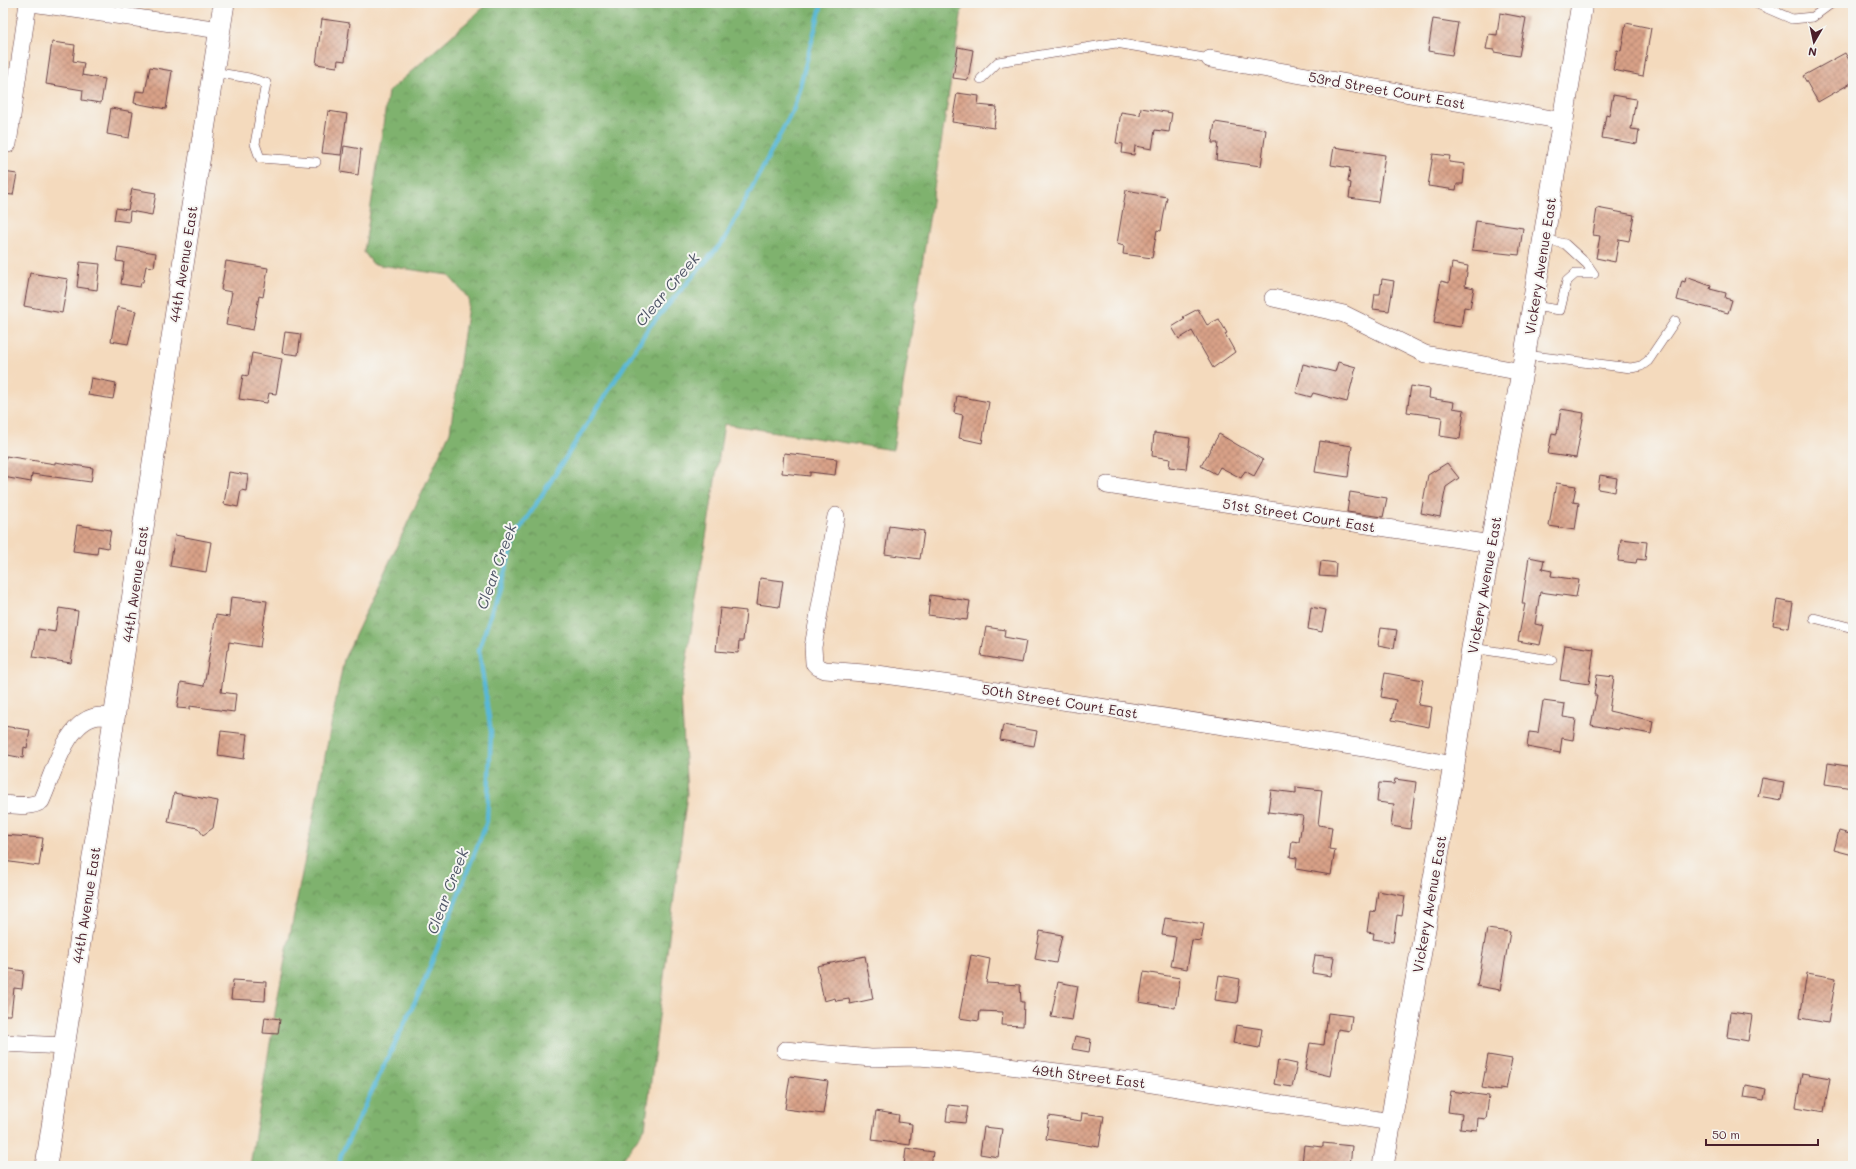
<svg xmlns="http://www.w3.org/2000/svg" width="1856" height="1169" viewBox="0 0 1856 1169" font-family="Mali,sans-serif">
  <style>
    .forest { fill: url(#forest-crowns); stroke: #64684c }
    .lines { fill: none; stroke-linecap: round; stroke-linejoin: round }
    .stream { stroke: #59b8d7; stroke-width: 4.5 }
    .building { fill: url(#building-cross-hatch) }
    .service-casing { stroke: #643b41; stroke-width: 10 }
    .minor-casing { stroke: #643b41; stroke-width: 18 }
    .tertiary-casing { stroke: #643b41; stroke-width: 22 }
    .service { stroke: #fff; stroke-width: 9 }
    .minor { stroke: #fff; stroke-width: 17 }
    .tertiary { stroke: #fff; stroke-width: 21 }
    .labels { text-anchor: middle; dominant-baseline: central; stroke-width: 4; stroke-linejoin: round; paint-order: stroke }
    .street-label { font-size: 14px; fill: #4a1f2b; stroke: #f6f6f2 }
    .water-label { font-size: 15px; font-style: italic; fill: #4f5567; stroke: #f6f6f2 }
  </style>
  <defs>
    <pattern id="forest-crowns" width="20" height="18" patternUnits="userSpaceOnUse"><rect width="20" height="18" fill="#7fb26e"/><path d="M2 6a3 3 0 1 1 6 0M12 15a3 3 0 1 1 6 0" fill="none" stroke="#6a905b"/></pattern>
    <pattern id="building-cross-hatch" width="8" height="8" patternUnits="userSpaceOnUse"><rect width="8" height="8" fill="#d9a288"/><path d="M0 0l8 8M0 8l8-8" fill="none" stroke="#b2836f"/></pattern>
  </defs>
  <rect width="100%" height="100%" fill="#f6f6f2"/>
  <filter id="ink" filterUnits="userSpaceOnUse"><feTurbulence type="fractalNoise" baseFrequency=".025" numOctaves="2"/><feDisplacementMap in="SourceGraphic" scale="8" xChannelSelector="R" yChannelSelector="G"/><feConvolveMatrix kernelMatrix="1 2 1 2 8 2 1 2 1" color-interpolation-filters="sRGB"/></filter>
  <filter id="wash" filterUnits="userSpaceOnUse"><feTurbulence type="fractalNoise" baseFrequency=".012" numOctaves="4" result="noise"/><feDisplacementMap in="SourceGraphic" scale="16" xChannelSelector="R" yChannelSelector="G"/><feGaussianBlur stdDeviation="0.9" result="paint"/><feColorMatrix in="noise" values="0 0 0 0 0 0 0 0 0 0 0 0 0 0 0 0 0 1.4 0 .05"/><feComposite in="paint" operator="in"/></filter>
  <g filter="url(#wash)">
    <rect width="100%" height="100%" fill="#f4dabd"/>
    <!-- forest -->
    <path class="forest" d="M484,3h479l-70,447 -169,-26 -43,271 6,99 -42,334 -27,38h-368l27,-165 67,-342 106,-227 19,-133 -21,-24 -75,-11 -9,-12 24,-160 95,-84z"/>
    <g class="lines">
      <!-- stream -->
      <path class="stream" d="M339,1166l2,-11 81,-168 65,-166 4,-89 -12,-82 38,-116 132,-207 76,-88 69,-131 28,-105"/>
    </g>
    <g id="blocks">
      <!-- building -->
      <path class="building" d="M1500,13l26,5 -7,38 -25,-4v-2l-8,-1 3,-15 8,1z
        M322,19l28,4 -5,38 -7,-1 -1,7 -21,-3z
        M1433,19l25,4 -6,32 -24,-4z
        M1626,23l25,5 -8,48 -30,-6 4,-20 4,1z
        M52,42l23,3 -2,16 11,2 -2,12 23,4 -4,24 -19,-3 1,-10 -37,-6z
        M958,47l15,3 -5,30 -15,-2z
        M1845,53l8,14v15l-35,20 -15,-26z
        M150,67l22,4 -6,38 -32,-6 2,-12 9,1z
        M957,93l22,3 -1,9 19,2 -3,21 -42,-6z
        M1613,95l23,4 -5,30 8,1 -2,14 -35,-6 4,-23 3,1z
        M111,108l22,4 -4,26 -22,-4z
        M1141,108l31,5 -3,19 -14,-2 -3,19 -17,-3 -1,9 -12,-2 1,-9 -7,-1 5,-31 19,3z
        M328,111l19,3 -6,41 -19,-2z
        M1215,122l51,8 -5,36 -45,-6 2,-17h-6z
        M344,146l17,3 -3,26 -17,-3z
        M1334,147l51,8 -7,47 -29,-4 2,-15 -3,-1 2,-14 -19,-3z
        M1433,154l17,2 -1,6 16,2 -2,20h-6l-1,6 -28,-4z
        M3,172l14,2 -4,21 -10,-1z
        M132,189l24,4 -4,22 -22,-4 -1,11 -15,-2 2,-12 12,2z
        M1126,190l41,7 -6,34 -4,-1 -5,28 -29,-4 1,-8 -7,-2z
        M1597,208l37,7 -5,26 -10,-2 -4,23 -19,-4 4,-22 -7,-1z
        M1476,221l47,7 -4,27 -47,-5z
        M118,247l38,6 -2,14 -8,-1 -3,16h-2l-1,5 -19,-3 3,-22 -8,-1z
        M226,261l42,7 -5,29 -4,-1 -6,34 -27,-5 6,-33 -11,-2z
        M80,262l20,2 -3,26 -20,-3z
        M1452,263l16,3 -3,20 9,2 -4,20 -6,-1 -3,20 -27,-4 7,-42 8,2z
        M30,273l38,6 -6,34 -38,-7z
        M1686,277l25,9 -1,3 16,4 -1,5 7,2 -4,13 -51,-13 5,-19 3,1z
        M1382,279l12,2 -5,30 -16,-2 2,-15h5z
        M117,307l19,4 -8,33 -17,-3z
        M1198,309l9,16 12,-6 8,14 -2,1 10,18 -22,16 -21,-37 -13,8 -7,-12 13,-8 -2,-2z
        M285,332l16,2 -3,21 -16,-2z
        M252,353l30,6 -6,35 -7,-1 -2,10 -28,-4 4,-24 5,1z
        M1338,362l18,5 -9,35 -34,-9 -2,4 -15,-4 7,-29 32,8z
        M91,378l25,5 -3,16 -25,-4z
        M1411,386l19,3 -1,9 25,4 -1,6 11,2 -4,29 -20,-3 2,-19 -35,-5z
        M957,396l32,6 -7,41 -23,-5 4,-23 -9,-2z
        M1561,409l23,4 -8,45 -28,-4 4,-21 5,1z
        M1154,433l36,5 -4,31 -17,-2 1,-8 -18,-3z
        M1219,434l44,26 -9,16 -9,-5 -4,7 -21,-11 -4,7 -15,-8z
        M1320,441l32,5 -4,31 -33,-5z
        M784,453l53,6 -2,16 -25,-3v4l-28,-3z
        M6,456l49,8v-2l38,6 -2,14 -59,-8 -1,8 -28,-5z
        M1447,463l12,15 -13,9 -6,30 -19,-4 7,-38z
        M229,472l19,3 -2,16 -5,-1 -3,17 -14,-3z
        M1600,475l17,3 -2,14 -17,-3z
        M1556,483l20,3 -3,16 6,1 -4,27 -26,-4z
        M1350,492l37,6 -4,19 -36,-5z
        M77,525l34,5 -3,18 -10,-2 -1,8 -24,-3z
        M889,526l35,5 -4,28 -35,-5z
        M175,535l36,7 -5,30 -36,-6z
        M1621,539l26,3 -2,18 -8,-1 -1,4 -18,-2z
        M1529,557l15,3 -2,9 10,2 -1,5 28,4 -3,17 -36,-5 -5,32 9,2 -4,19 -22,-4 7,-37h-3z
        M1321,561l15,2 -1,14 -16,-1z
        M760,578l23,3 -4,26 -22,-3z
        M930,595l40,6 -3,19 -39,-5z
        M231,597l36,4 -7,46 -31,-5 -1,8h-1l-6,42 15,2 -2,18 -44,-6v3l-13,-1 4,-26 23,4 12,-71 13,2z
        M1777,600l16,3 -4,25 -16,-3z
        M1311,607l15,3 -4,22 -14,-3z
        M59,608l19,3 -7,52 -38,-6 5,-28 17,3z
        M720,608l26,3 -3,30h-4l-1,12 -22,-2z
        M986,627l19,3 -1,7 22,4 -4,22 -41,-7z
        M1381,628l16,2 -3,18 -16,-3z
        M1565,645l29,4 -5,35 -29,-4z
        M1385,673l38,7 -5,25 14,2 -3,20 -37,-7 4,-20 -15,-3z
        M1597,675l17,2 -5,34 44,10 -2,13 -32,-6v2l-28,-5 6,-30h-3z
        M1543,701l22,3 -2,13 13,2 -3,21 -11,-2 -2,15 -33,-6 2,-15 9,1z
        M1003,725l34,6 -3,15 -34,-6z
        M3,726l27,4 -3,18 -3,-1 -1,11 -20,-4z
        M221,731l26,3 -3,25 -26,-4z
        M1828,763l25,4v21l-28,-4z
        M1762,778l22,4 -3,18 -23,-4z
        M1395,779l21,3 -6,47 -19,-3 3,-22 -17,-2 2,-19 15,1z
        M1296,787l26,3 -4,35 14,2 -3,22 6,1 -4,25 -35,-6 1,-11 -7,-1 2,-16 7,1 4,-26 -35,-4 3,-22 25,3z
        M174,793l44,8 -5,27 -10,7 -5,-7 -30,-6z
        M1839,831l14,4v20l-19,-5z
        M3,835l40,3 -4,28 -36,-5z
        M1378,891l27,5 -3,20 -5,-1 -4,27 -20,-3 1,-6 -7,-1 3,-21 5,1z
        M1165,918l39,6 -3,17 -9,-1 -5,29 -16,-3 5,-29 -14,-2z
        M1487,929l23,3 -10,58 -23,-4z
        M1040,931l22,4 -6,28 -21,-4z
        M971,955l19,4 -4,24 34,2 1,17h3l-1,24 -21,-1 1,-13 -23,-1 -1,10 -20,-3z
        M1315,955l19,2 -3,19 -19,-3z
        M865,956l8,43 -23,5 -1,-5 -13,2 -1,-3 -11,3 -7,-35z
        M3,968l21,3 -2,18 -8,-1 -3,27h-8z
        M1144,972l36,6 -5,30 -36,-6z
        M1807,973l29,5 -8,45 -28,-5z
        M1219,975l21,4 -3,24 -22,-3z
        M233,980l33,2 -1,19 -34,-2z
        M1058,982l20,4 -6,34 -21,-3z
        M1730,1012l22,3 -4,26 -21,-4z
        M1328,1013l24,3 -2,15 -12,-2 -8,47 -25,-6 5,-27 14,2z
        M265,1017l15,2 -2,15 -15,-1z
        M1236,1025l26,4 -3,19 -26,-5z
        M1075,1036l16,3 -2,13 -17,-3z
        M1488,1055l24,4 -6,30 -6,-1v3l-18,-3z
        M1278,1060l19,4 -5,23 -18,-3z
        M1802,1073l28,5 -6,34 -28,-5z
        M790,1076l38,5 -5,33 -38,-5z
        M1746,1085l20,4 -2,11 -20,-3z
        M1451,1091l38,5 -3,23 -8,-1 -1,12 -17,-2 2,-14 -14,-2z
        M948,1105l20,2 -3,16 -19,-2z
        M876,1111l23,4 -1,7 14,2 -2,21 -38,-5z
        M1082,1113l22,3 -5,31 -53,-8 3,-23 32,5z
        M984,1127l18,2 -4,28 -18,-3z
        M1323,1143l29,3 -2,20 -48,-2 2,-19 19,2z
        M906,1148l27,4 -2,14h-27z"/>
    </g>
  </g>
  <g filter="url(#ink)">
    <use href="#blocks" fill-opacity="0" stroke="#643b41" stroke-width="1"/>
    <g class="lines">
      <!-- service casing -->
      <g class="service-casing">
        <path id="service" d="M1755,3l37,16 21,-2 19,-14
          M213,72l36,6 17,5 -11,61 5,14 56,4
          M981,79l17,-17 118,-19 94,16
          M1533,306l27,4 7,-29 8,-7h19l-7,-10 -22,-20 -21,-5
          M1525,355l106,13 10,-2 7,-5 27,-40
          M1814,618l39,10
          M1472,648l80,12"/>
      </g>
      <!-- minor casing -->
      <g class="minor-casing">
        <path id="minor" d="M32,3l188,27
          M1210,59l354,62
          M8,144l20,-141
          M1273,298l71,16 81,40 97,18
          M1107,485l384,59
          M836,516l-23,131 1,16 4,4 7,3 52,4 88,12 399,62 90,17
          M3,804c12,1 28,4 38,-3 12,-25 25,-83 59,-85 4,0 10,1 15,2
          M3,1043l61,3
          M785,1050l86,8 48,-1 57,5 164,20 251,40"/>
      </g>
      <!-- tertiary casing -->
      <g class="tertiary-casing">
        <path id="tertiary" d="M46,1166l144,-947 34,-216
          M1383,1166l71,-401 18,-117 50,-276 60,-369"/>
      </g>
      <!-- service -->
      <use href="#service" class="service"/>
      <!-- minor -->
      <use href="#minor" class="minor"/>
      <!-- tertiary -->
      <use href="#tertiary" class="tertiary"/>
    </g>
  </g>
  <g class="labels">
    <!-- street labels -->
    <g class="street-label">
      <text transform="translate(1387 90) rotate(10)">53rd Street Court East</text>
      <text transform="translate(183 264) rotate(-81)">44th Avenue East</text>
      <text transform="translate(1540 266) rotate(-81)">Vickery Avenue East</text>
      <text transform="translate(1299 515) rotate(9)">51st Street Court East</text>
      <text transform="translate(135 584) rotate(-82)">44th Avenue East</text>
      <text transform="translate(1484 585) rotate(-80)">Vickery Avenue East</text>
      <text transform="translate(1060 701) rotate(9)">50th Street Court East</text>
      <text transform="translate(1429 904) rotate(-80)">Vickery Avenue East</text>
      <text transform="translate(86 905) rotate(-81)">44th Avenue East</text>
      <text transform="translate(1089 1076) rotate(7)">49th Street East</text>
    </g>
    <!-- water labels -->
    <g class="water-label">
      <text transform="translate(667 289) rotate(-50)">Clear Creek</text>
      <text transform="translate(496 566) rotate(-70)">Clear Creek</text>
      <text transform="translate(447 891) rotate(-69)">Clear Creek</text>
    </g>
  </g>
  <!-- margin -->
  <rect width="1856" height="1169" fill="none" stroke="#f6f6f2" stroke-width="16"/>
  <!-- north arrow -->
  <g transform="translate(1814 42) rotate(189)" stroke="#f6f6f2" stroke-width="3" paint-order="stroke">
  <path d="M0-3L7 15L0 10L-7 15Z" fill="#4a1f2b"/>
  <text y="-6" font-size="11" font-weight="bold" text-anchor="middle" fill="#4a1f2b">N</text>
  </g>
  <!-- scale -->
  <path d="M1706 1139v6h112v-6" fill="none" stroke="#4a1f2b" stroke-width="2"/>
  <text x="1712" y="1139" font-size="12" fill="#4a1f2b" stroke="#f6f6f2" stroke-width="3" paint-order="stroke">50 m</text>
</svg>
